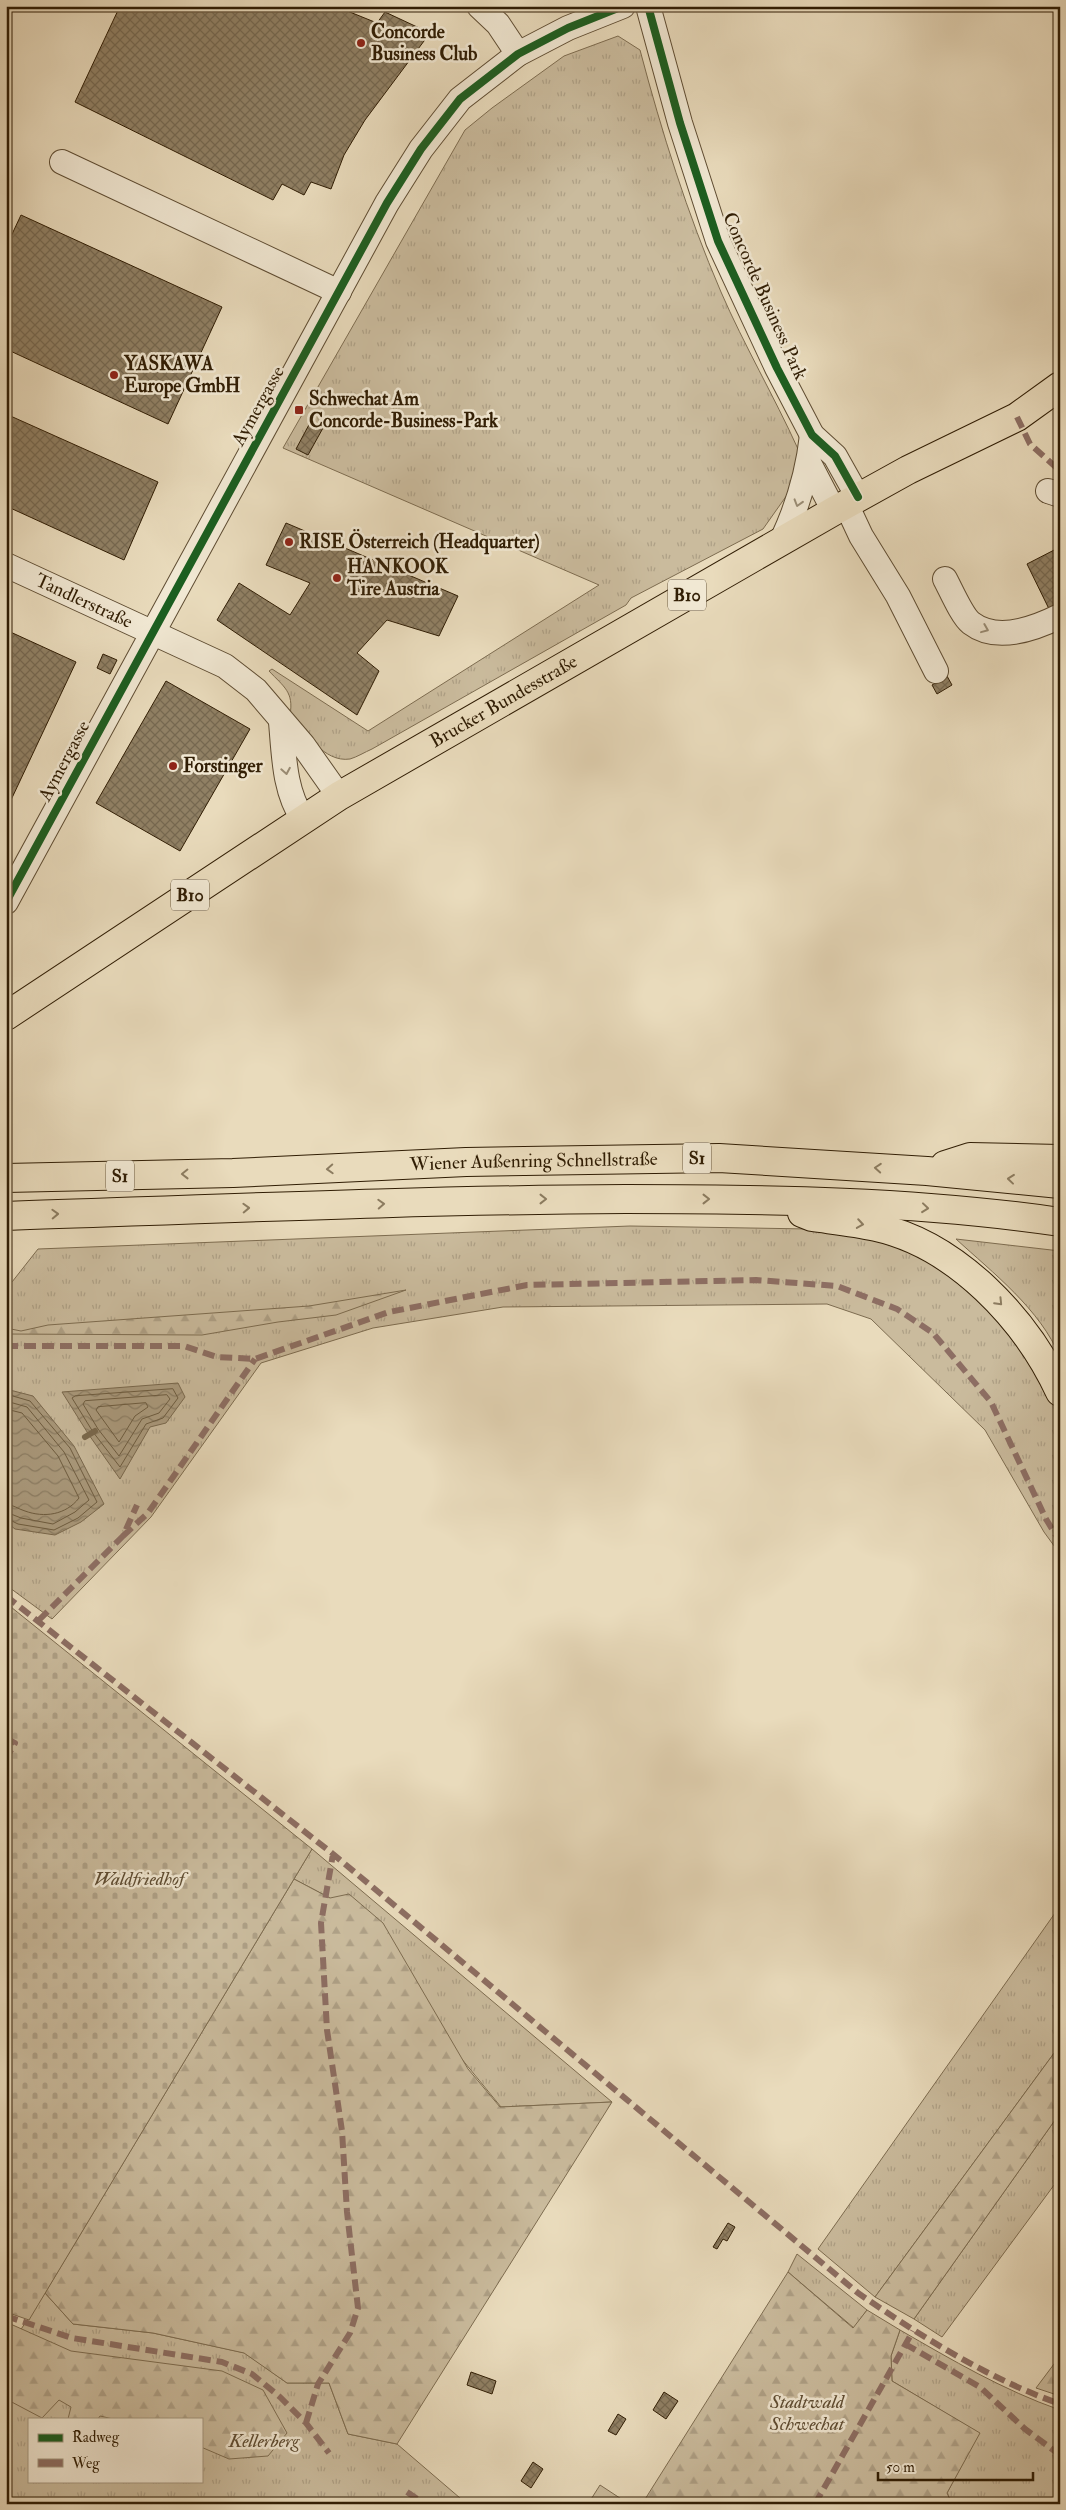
<svg xmlns="http://www.w3.org/2000/svg" width="1066" height="2510" viewBox="0 0 1066 2510" font-family="'IM FELL Double Pica',serif">
  <style>
    .grass { fill: url(#grass-tufts); stroke: #7d6c50; fill-rule: evenodd }
    .forest { fill: url(#forest-firs); stroke: #7d6c50 }
    .cemetery { fill: url(#cemetery-stones); stroke: #7d6c50 }
    .pitch { fill: #cabb9d; stroke: #7d6c50 }
    .water { fill: url(#water-waves); stroke: #79684d }
    .lines { fill: none; stroke-linecap: round; stroke-linejoin: round }
    .shore { stroke: #6d5c40; stroke-width: 1 }
    .stream { stroke: #79684d; stroke-width: 6 }
    .building { fill: url(#building-cross-hatch); stroke: #301d04 }
    .minor-casing { stroke: #5e4c32; stroke-width: 26 }
    .major-casing { stroke: #301d04; stroke-width: 30 }
    .highway-casing { stroke: #301d04; stroke-width: 30 }
    .minor { stroke: #f1e8d3; stroke-width: 24 }
    .major { stroke: #e9dbbc; stroke-width: 28 }
    .highway { stroke: #e9dbbc; stroke-width: 28 }
    .quiet { stroke: #8d6e63; stroke-width: 6; stroke-dasharray: 12 6; stroke-linecap: butt }
    .cycleway-casing { stroke: #f1e8d3; stroke-width: 11 }
    .cycleway { stroke: #1b5e20; stroke-width: 8 }
    .oneway { stroke: #9a8d76 }
    .oneway2 { stroke: #8c7c60 }
    .poi-dot { fill: #8f2418; stroke: #f1e8d3; stroke-width: 2 }
    .labels { text-anchor: middle; dominant-baseline: central; stroke-width: 5; stroke-linejoin: round; paint-order: stroke }
    .shield { fill: #f1e8d3; stroke: #6a5a42; stroke-width: 1 }
    .shield-label { font-size: 18px; font-weight: bold; fill: #301d04 }
    .poi-label { font-size: 19px; font-weight: bold; fill: #301d04; stroke: #f1e8d3; text-anchor: start }
    .street-label { font-size: 19px; fill: #301d04; stroke: #f1e8d3 }
    .park-label { font-size: 19px; font-style: italic; fill: #5e4c32; stroke: #f1e8d3 }
  </style>
  <defs>
    <pattern id="grass-tufts" width="24" height="20" patternUnits="userSpaceOnUse" patternTransform="scale(1.25)"><rect width="24" height="20" fill="#cabb9d"/><path d="M3 7l-1-3M5 7V3M7 7l1-3M15 17l-1-3M17 17v-4M19 17l1-3" fill="none" stroke="#aea086"/></pattern>
    <pattern id="forest-firs" width="22" height="20" patternUnits="userSpaceOnUse" patternTransform="scale(1.25)"><rect width="22" height="20" fill="#cabb9d"/><path d="M5 1l3.5 6h-7zM16 11l3.5 6h-7z" fill="#aea086"/></pattern>
    <pattern id="cemetery-stones" width="16" height="16" patternUnits="userSpaceOnUse" patternTransform="scale(1.25)"><rect width="16" height="16" fill="#cabb9d"/><path d="M2 7V4a2 2 0 0 1 4 0v3zM10 15v-3a2 2 0 0 1 4 0v3z" fill="#aea086"/></pattern>
    <pattern id="water-waves" width="16" height="10" patternUnits="userSpaceOnUse" patternTransform="scale(1.25)"><rect width="16" height="10" fill="#aa9a7d"/><path d="M0 5q4-4 8 0t8 0" fill="none" stroke="#8b7d64"/></pattern>
    <pattern id="building-cross-hatch" width="8" height="8" patternUnits="userSpaceOnUse" patternTransform="scale(1.25)"><rect width="8" height="8" fill="#908064"/><path d="M0 0l8 8M0 8l8-8" fill="none" stroke="#766850"/></pattern>
  </defs>
  <rect width="100%" height="100%" fill="#e9dbbc"/>
  <filter id="stains"><feTurbulence type="fractalNoise" baseFrequency=".004" numOctaves="4"/><feColorMatrix values="0 0 0 0 .2 0 0 0 0 .09 0 0 0 0 .02 0 0 0 .5 -.17"/></filter>
  <radialGradient id="worn" r=".72"><stop offset=".6" stop-color="#630" stop-opacity="0"/><stop offset="1" stop-color="#630" stop-opacity=".3"/></radialGradient>
  <!-- grass -->
  <path class="grass" d="M618,36l22,14c22,83 47,163 81,242 23,53 53,104 77,157l-2,17 -9,29 -24,34 -132,69 -5,7 -254,144c-7,3 -15,8 -22,10 -26,4 -46,-28 -60,-44 4,-23 -6,-28 -21,-44l3,-2 96,62 231,-146 -316,-137 182,-318 27,-22 72,-52z
    M630,1226l179,3 79,11 76,42 55,59 31,53 10,28v132l-16,-22 -59,-102 -114,-111 -44,-15 -324,3 -130,21 -112,35 -110,154 -99,102 -46,-34v-305l6,2 26,-33z
    M956,1239l104,12v106c-20,-48 -67,-84 -104,-118z
    M312,1849l300,253 -111,5 -171,-209 -36,-19z
    M1060,1906v139l-185,252 -57,-48z
    M1060,2113v64l-118,160 -28,-18z
    M797,2254l70,56 -13,18 -66,-56z
    M45,2293l28,31 80,9 92,20 42,30h42l19,51 49,10 70,60h-461v-152zM29,2419h172v62h-172z
    M900,2330c52,30 103,60 160,80v94h-108l-5,-11 32,-60 -87,-52 -1,-25z"/>
  <!-- forest -->
  <path class="forest" d="M406,1290l-70,25 -58,7 -76,13 -196,-1v-6l15,3 27,-6 261,-19z
    M294,1879l36,19 19,-4 34,29 85,146 32,38 112,-5 -215,342 -49,-10 -19,-51h-42l-43,-30 -91,-20 -80,-9 -28,-31z
    M1060,2045v68l-146,206 -39,-22z
    M788,2272l65,56 14,-18 33,20 -9,26 1,25 88,52 -33,60 5,11h-310z
    M6,2322l65,29 151,20 41,19 24,43 -19,23 -39,3 -28,-12v-28h-88l-13,-3 -2,3h-30l3,-12 -12,-7 -17,18 -36,-19z
    M1060,2356v40l-24,-8z"/>
  <!-- cemetery -->
  <path class="cemetery" d="M6,1603l306,246 -283,471 -23,-8z"/>
  <!-- pitch -->
  <path class="pitch" d="M600,2485l29,19h-41z"/>
  <!-- water -->
  <path class="water" d="M178,1383l7,14 -19,26 -16,4 -30,52 -31,-44 -27,-43z
    M6,1389l27,7 41,50 30,58 -23,18 -26,13 -40,-6 -9,-7z"/>
  <g class="lines">
    <!-- shore -->
    <path class="shore" d="M173,1389l5,9 -15,20 -17,6 -26,43 -27,-35 -21,-34 3,-2z
      M6,1394l24,7 40,47 27,54 -19,16 -24,12 -36,-6 -12,-6
      M167,1395l3,4 -11,14 -17,6 -23,37 -21,-27 -15,-25 2,-3z
      M6,1401l21,6 37,45 25,48 -14,12 -22,12 -32,-6 -15,-6
      M146,1403l2,4 -13,9 -16,26 -23,-32 2,-3z
      M6,1409l16,4 36,43 21,42c-13,17 -35,20 -54,13 -7,-2 -11,-6 -19,-7"/>
    <!-- stream -->
    <path class="stream" d="M85,1437l10,-6"/>
  </g>
  <!-- building -->
  <path class="building" d="M120,6h215l42,17 8,-11 45,21 -65,87 -21,35 -13,34 -20,-7 -7,13 -22,-11 -9,16 -198,-98z
    M21,215l201,92 -54,117 -162,-75v-102z
    M6,414l152,68 -34,78 -118,-54z
    M311,421l12,7 -15,27 -12,-6z
    M286,523l172,73 -19,40 -52,-16 -30,33 22,18 -22,44 -140,-95 22,-37 51,32 20,-32 -44,-18z
    M1060,547v61l-9,5 -24,-49z
    M6,630l70,32 -65,138 -5,-3z
    M103,654l14,6 -7,14 -13,-6z
    M947,676l5,9 -15,9 -5,-9z
    M166,681l84,48 -70,122 -84,-48z
    M728,2223l7,4 -8,14 -4,-2 -6,10 -4,-2z
    M471,2372l25,9 -4,13 -25,-9z
    M664,2392l14,9 -12,18 -13,-9z
    M618,2414l8,5 -10,16 -8,-4z
    M533,2462l10,7 -12,19 -10,-7z"/>
  <g class="lines">
    <!-- minor casing -->
    <g class="minor-casing">
      <g id="minor">
        <path d="M479,6l19,18 20,30"/>
        <path d="M648,6l32,117 38,118 59,127 35,67 23,21 23,41"/>
        <path d="M62,162l277,130"/>
        <path d="M809,463l25,48"/>
        <path d="M1048,491l12,4"/>
        <path d="M846,504l15,32 37,60 38,75"/>
        <path d="M782,540c16,-34 26,-68 30,-105"/>
        <path id="s1" d="M6,565l219,101 31,24 47,55 36,51"/>
        <path d="M945,579c6,11 17,37 26,44 26,20 63,6 89,-7"/>
        <path d="M281,722c3,33 3,69 22,97"/>
        <path d="M6,902l381,-699 34,-54 39,-50 58,-45 50,-26 55,-22"/>
      </g>
    </g>
    <!-- major casing -->
    <g class="major-casing">
      <g id="major">
        <path id="s2" d="M6,1016l333,-220 495,-285 74,-41 109,-53 43,-31"/>
      </g>
    </g>
    <!-- highway casing -->
    <g class="highway-casing">
      <g id="highway">
        <path d="M945,1165l25,-8 90,2"/>
        <path id="s3" d="M6,1178l227,-5 233,-11 253,-4 208,13 133,13"/>
        <path d="M802,1213l10,4c21,3 43,5 64,10 81,18 150,92 184,165"/>
        <path d="M6,1216c207,-7 413,-16 620,-17 145,0 290,2 434,23"/>
      </g>
    </g>
    <!-- minor -->
    <use href="#minor" class="minor"/>
    <!-- major -->
    <use href="#major" class="major"/>
    <!-- highway -->
    <use href="#highway" class="highway"/>
    <!-- quiet -->
    <path class="quiet" d="M1017,417l13,27 30,27
      M6,1346h178l33,11 38,2 134,-47 138,-27 229,-5 81,6 60,23 36,24 58,69 55,117 14,23
      M123,1536l25,-23 107,-154
      M6,1596l327,258 525,439c64,44 129,85 202,111
      M39,1620l84,-84 14,-31
      M6,1738l9,5 -9,16
      M6,1809l3,1
      M6,2316l66,22 150,24 30,12 28,23 26,26 23,30
      M905,2344l75,43 45,42 35,26
      M306,2423l12,-39 32,-51 8,-25 -11,-96 -5,-81 -15,-101 -6,-107 12,-69
      M407,2492l18,12
      M815,2504l98,-173"/>
    <!-- cycleway casing -->
    <g class="cycleway-casing">
      <path id="cycleway" d="M648,6l32,117 38,118 59,127 35,67 23,21 23,41
        M6,902l381,-699 34,-54 39,-50 58,-45 50,-26 55,-22"/>
    </g>
    <!-- cycleway -->
    <use href="#cycleway" class="cycleway"/>
  </g>
  <!-- one-way arrows -->
  <defs><path id="oneway-chevron" d="M-2-3.5L2.5 0L-2 3.5" fill="none" stroke-width="1.6" stroke-linecap="round" stroke-linejoin="round" transform="scale(1.25)"/></defs>
  <g class="oneway">
    <use href="#oneway-chevron" transform="translate(798 503) rotate(107)"/>
    <use href="#oneway-chevron" transform="translate(985 629) rotate(22)"/>
    <use href="#oneway-chevron" transform="translate(286 771) rotate(80)"/>
  </g>
  <g class="oneway2">
    <use href="#oneway-chevron" transform="translate(878 1168) rotate(-176)"/>
    <use href="#oneway-chevron" transform="translate(330 1169) rotate(177)"/>
    <use href="#oneway-chevron" transform="translate(185 1174) rotate(179)"/>
    <use href="#oneway-chevron" transform="translate(1011 1179) rotate(-174)"/>
    <use href="#oneway-chevron" transform="translate(543 1199)"/>
    <use href="#oneway-chevron" transform="translate(706 1199)"/>
    <use href="#oneway-chevron" transform="translate(381 1204) rotate(-3)"/>
    <use href="#oneway-chevron" transform="translate(246 1208) rotate(-2)"/>
    <use href="#oneway-chevron" transform="translate(925 1208) rotate(6)"/>
    <use href="#oneway-chevron" transform="translate(55 1214) rotate(-2)"/>
    <use href="#oneway-chevron" transform="translate(860 1224) rotate(9)"/>
    <use href="#oneway-chevron" transform="translate(999 1302) rotate(46)"/>
  </g>
  <!-- markers -->
  <g class="poi-dot">
    <circle cx="361" cy="43" r="5"/>
    <circle cx="114" cy="375" r="5"/>
    <rect x="294" y="405" width="10" height="10" rx="2.5"/>
    <circle cx="289" cy="542" r="5"/>
    <circle cx="337" cy="578" r="5"/>
    <circle cx="173" cy="766" r="5"/>
  </g>
  <g class="labels">
    <!-- shield labels -->
    <g class="shield">
      <rect x="668" y="579.5" width="38" height="31" rx="4"/>
      <rect x="171" y="879.5" width="38" height="31" rx="4"/>
      <rect x="683" y="1142.5" width="28" height="31" rx="4"/>
      <rect x="106" y="1160.5" width="28" height="31" rx="4"/>
    </g>
    <g class="shield-label">
      <text x="687" y="595">B10</text>
      <text x="190" y="895">B10</text>
      <text x="697" y="1158">S1</text>
      <text x="120" y="1176">S1</text>
    </g>
    <!-- poi labels -->
    <g class="poi-label">
      <text x="371" y="32">Concorde<tspan x="371" dy="22">Business Club</tspan></text>
      <text x="124" y="364">YASKAWA<tspan x="124" dy="22">Europe GmbH</tspan></text>
      <text x="309" y="399">Schwechat Am<tspan x="309" dy="22">Concorde-Business-Park</tspan></text>
      <text x="299" y="542">RISE Österreich (Headquarter)</text>
      <text x="347" y="567">HANKOOK<tspan x="347" dy="22">Tire Austria</tspan></text>
      <text x="183" y="766">Forstinger</text>
    </g>
    <!-- street labels -->
    <g class="street-label">
      <text transform="translate(765 296) rotate(66)">Concorde Business Park</text>
      <text transform="translate(258 406) rotate(-61)">Aymergasse</text>
      <text stroke="none"><textPath href="#s1" startOffset="86">Tandlerstraße</textPath></text>
      <text stroke="none"><textPath href="#s2" startOffset="589">Brucker Bundesstraße</textPath></text>
      <text transform="translate(64 761) rotate(-62)">Aymergasse</text>
      <text stroke="none"><textPath href="#s3" startOffset="528">Wiener Außenring Schnellstraße</textPath></text>
    </g>
    <!-- park labels -->
    <g class="park-label">
      <text x="139" y="1879">Waldfriedhof</text>
      <text x="807" y="2402">Stadtwald<tspan x="807" dy="22">Schwechat</tspan></text>
      <text x="264" y="2441">Kellerberg</text>
    </g>
  </g>
  <!-- margin -->
  <rect width="1066" height="2510" fill="none" stroke="#e9dbbc" stroke-width="25"/>
  <rect x="8" y="8" width="1051" height="2495" fill="none" stroke="#301d04" stroke-width="2.5"/>
  <rect x="12" y="12" width="1041" height="2485" fill="none" stroke="#301d04"/>
  <!-- legend -->
  <rect x="28" y="2418" width="175" height="65" fill="#f1e8d3" stroke="#a49780"/>
  <rect x="38" y="2434" width="25" height="8" fill="#1b5e20" stroke="#a49780"/>
  <text x="72" y="2442" font-size="15" fill="#301d04">Radweg</text>
  <rect x="38" y="2459" width="25" height="8" fill="#8d6e63" stroke="#a49780"/>
  <text x="72" y="2468" font-size="15" fill="#301d04">Weg</text>
  <!-- scale -->
  <path d="M878 2472v8h155v-8" fill="none" stroke="#301d04" stroke-width="2.5"/>
  <text x="886" y="2472" font-size="15" fill="#301d04" stroke="#f1e8d3" stroke-width="4" paint-order="stroke">50 m</text>
  <rect width="100%" height="100%" filter="url(#stains)"/>
  <rect width="100%" height="100%" fill="url(#worn)"/>
</svg>
